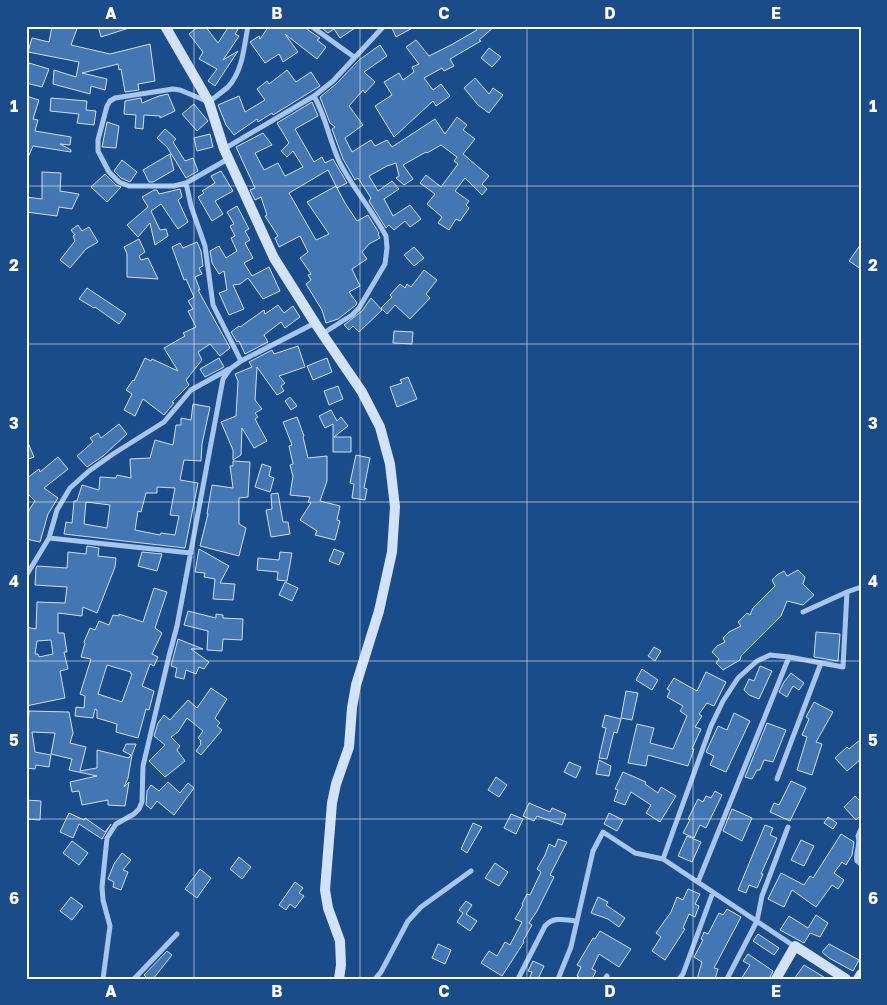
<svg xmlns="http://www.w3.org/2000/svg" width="887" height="1005" viewBox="0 0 887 1005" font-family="'Golos Text',sans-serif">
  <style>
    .building { fill: #4476b2; stroke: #cbe0f9; fill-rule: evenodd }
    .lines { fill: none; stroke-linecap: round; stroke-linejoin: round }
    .street { stroke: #a6c6ed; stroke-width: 5 }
    .secondary { stroke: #d2e3f9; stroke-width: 10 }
    .grid { fill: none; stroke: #fff; stroke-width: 1; stroke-opacity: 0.55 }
    .neatline { fill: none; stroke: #fff; stroke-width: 2 }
    .grid-label { font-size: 16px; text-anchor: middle; font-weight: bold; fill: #fff }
  </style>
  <rect width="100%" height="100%" fill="#1b4c8a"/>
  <!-- building -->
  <path class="building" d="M52,26h26l-7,19 39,9 40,-10 5,37 -17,3 1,6 -14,2 -4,-23 -2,1 -1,-6 -36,9 25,6 -2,11 -14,-4 -1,8 -37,-10 1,-14 22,7 3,-15 -51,-10 4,-14 17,4z
    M98,26h31v2l-28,9z
    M199,26h6l13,17 11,-17h11l-5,8 4,2 -16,24 15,-9 -23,35 -7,-5 9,-12 -18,-10 4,-7 -14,-18z
    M269,26h38l1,4 12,8 -3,2 9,7 -9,12 -32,-25 13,18 -15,10 -4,-8 -14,9 -15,-21 9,-6 1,3z
    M319,26h39l-18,12 -6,-9 -6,4z
    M391,26h25l-20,11z
    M473,26h22l-16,14 2,1 -31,18 4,7 -10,5 -2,-3 -18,10 9,12 8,-6 9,12 -14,10 -3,-5 -39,36 -19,-31 17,-11 -8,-13 15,-9 4,7 11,-8 -2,-5 7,-3 -13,-17 10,-7 13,16 22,-11 26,-15z
    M380,45l7,11 -23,16 11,10 -10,11 -2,-3 -14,16 14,19 -18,13 7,14 19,-12 4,6 12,-6 5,7 43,-28 10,15 12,-17 10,8 -4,5 12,9 -12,15 26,22 -7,8 5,5 -5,6 -17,-17 -10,13 14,10 -3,4 3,3 -9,13 -4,-2 -7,11 -11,-7 4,-6 -15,-13 8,-10 -15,-11 6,-8 15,12 17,-23 -4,-3 3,-4 -16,-12 -14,8 -1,-1 -23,13 10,14 -9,6 -8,-7 3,-2 -3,-13 -9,3 -18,10 9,15 14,-10 7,8 -15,10 9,17 17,-11 11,14 -11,8 -5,-6 -11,9 -5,-5 -3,3 -17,-27 2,-3 -13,-20 -3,2 -12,-21 -11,-30 3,-2 -5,-4 -10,-26 16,-13 23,-24z
    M489,48l12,9 -9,10 -11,-9z
    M29,63l20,6 -7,18 -16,-4z
    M287,70l9,12 15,-10 9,14 -47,29 -1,-2 -14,9 -1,-3 -23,16 -8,-10 -8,-20 21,-9 6,16 20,-12 -8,-11 10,-8 2,3z
    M475,78l14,16 4,-6 10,7 -14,18 -11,-8 -14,-17z
    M168,94l7,17 -15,7v-2l-16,-1 -1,14 -8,-1 1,-13 -12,-1 1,-13 16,-3 1,5 17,-7z
    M26,96l13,4 -6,19 5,1 -3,11 36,6 -1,8 -10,-1 11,6v2l-38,-6 -7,16z
    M51,98l36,3 -1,9 10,1 -2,14 -17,-2 2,-9 -29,-3z
    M312,102l6,14 -23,13 19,33 8,-5 3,6 8,-4 14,24 -10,5 -9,-18 -39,23 27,47 13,-6 -22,-32 29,-16 9,17 12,18 11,-6 11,18 -1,1 2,4 -11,6 -7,8 5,7 -15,10 8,17 -11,6 8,11 -1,2 -18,14 -12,4 -4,-13 -16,-26 5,-4 -3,-5 3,-1 -11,-16 8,-6 -8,-16 -21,11 -4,-9 3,-2 -13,-20 2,-1 -6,-18 -6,3 -5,-10 5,-2 -19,-41 27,-14 9,12 -17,8 9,17 14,-7 7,13 18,-9 -10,-16 -6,6 -6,-6 8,-8 -12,-20z
    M194,104l14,17 -11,10 -15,-17z
    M107,122l12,4 -3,22 -14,-1z
    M165,129l11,10 -3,3 12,19 8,-3 5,13 -12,7 -19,-31 -10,-9z
    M210,134l3,13 -16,4 -3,-13z
    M170,154l4,16 -21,12h-4l-6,-12z
    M122,160l15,12 -7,10 -9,-4 -7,-7z
    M221,171l12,20 -18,10 8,13 -11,7 -14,-24 6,-4 -2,-2 13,-8 -4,-7z
    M42,172l19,1 -1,18 19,3 -7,15 -13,-2 -2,9 -31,-4v-15l16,2z
    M105,174l11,11 5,2 -14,15 -16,-15z
    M180,189l2,8 -4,3 10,22 -10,7 -17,-25 -10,7 9,19 6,-1 2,7 -13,9 -5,-22 -12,14 -11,-12 21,-18 -6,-10 12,-7h3l2,4z
    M237,206l12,23 -4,2 5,9 -5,3 8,15 -9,5 8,13 17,-9 11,24 -17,8 -15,-21 -8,6 -7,1 11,24 -15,6 -10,-22 8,-3 -3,-19 -5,3 -7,-11 -2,-12 9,-5 7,12 11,-7 -6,-13 4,-2 -5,-10 4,-2 -7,-12z
    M78,225l4,6 7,-4 9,15 -12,7 -16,19 -10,-8 15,-19 -2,-5 2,-1 -4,-5z
    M139,239l6,13 -6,4 2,4 7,-2 10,21 -31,-2v-23l-3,-7z
    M197,242l4,9 2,15 -4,2 3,6 -7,3 5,13h-2l32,58 -10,8 -10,-12 -12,8 4,8 -16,20 3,5 -17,17 2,1 -10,12 -21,-16 -8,17 -11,-6 8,-16 -6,-4 7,-10 1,1 11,-23 6,3 1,-2 26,12 -14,-23 21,-12 -2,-3 13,-6 -8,-16 5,-2 -5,-8 6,-4 -8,-18 -2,1 -12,-33 8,-4 3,5z
    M861,244v25l-12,-8z
    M414,247l10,11 -10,8 -10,-11z
    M424,270l13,10 -11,14 4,4 -20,21 -15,-14 -8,9 -6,-6 11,-11 -2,-2 10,-11 5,4 2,-4 4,3z
    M87,288l39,26 -7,10 -24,-17 -1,1 -15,-9z
    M371,298l11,12 -23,22 -6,-6 -4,4 -5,-5 18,-14z
    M278,305l6,8 9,-7 7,11 -15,11 -4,-6 -17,13 4,7 -23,12 -6,-13 -2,1 -6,-10 8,-6 1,1 24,-17 1,4z
    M394,331l19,1 -1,12 -19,-1z
    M298,346l7,21 -26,9 6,7 -4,3 3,5 -7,4 -20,-28 -2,33 7,9 -7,4 3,4 -3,2 12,22 -13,7 -12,-20 -1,27 -8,5v-10l-12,-28 15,-6 2,-35 -3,-7 17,-7 -3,-5 23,-12 2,4z
    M219,358l5,9 -19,10 -5,-8z
    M327,358l5,14 -19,8 -6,-14z
    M408,377l9,22 -20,8 -7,-20 12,-4 -2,-3z
    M338,386l5,13 -14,6 -5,-14z
    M290,397l7,9 -6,4 -6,-9z
    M193,404l17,3 -8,37 -1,17 -17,-1 -4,20 18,3 -13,65 -121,-14 2,-12 6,1 2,-22h3l5,-16 17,5 1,-13 16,1 1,-3 14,3 -1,-19 20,-1 5,-18 18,5 3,-20h5v-7l10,2zM157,487l18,1 -5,27 9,1 -4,19 -14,-2 -1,2 -25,-5 3,-19 3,1 5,-19h11zM86,502l24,3 -3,23 -23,-4z
    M331,410l6,11 4,-4 7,9 -14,11h17v15h-18v-28l-8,4 -6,-12z
    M297,417l7,19 -1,1 5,21 19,-2v25l-7,20 20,5 -3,14 3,1 -5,19 -20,-5 2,-4 -17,-11 11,-17 -3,-1 2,-5 -20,-2 3,-19 -3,-11 3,-1 -4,-18 3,-1 -9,-23z
    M119,424l8,10 -24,22 -16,11 -10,-11 16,-14 -3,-4 8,-5 3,5z
    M26,438l8,19 -8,3z
    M356,455l14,3 -6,30 3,1 -2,11 -13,-2 2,-14 -4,-1z
    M58,457l10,12 -24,19 14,10 -10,16 -8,28 -14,-3v-18l3,-11 6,-9 -9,-9v-13l13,-10 1,3z
    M233,461l17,1 -2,35 -9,1v26l7,4 -7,28 -39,-10 8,-32h-1l5,-29 21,3 -3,-22h3z
    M262,464l9,3 -2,9 5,2 -4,14 -15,-5z
    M278,493l5,29h5l2,12 -19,3 -5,-27 6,-1 -1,-15z
    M87,546l12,2 -1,8 18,2 -1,9 -18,46 -14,-6 -1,9 -24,-3v20h6l3,19h-3l4,17 -8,2 5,27 -39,8v-79l10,2 1,-27 28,1 2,-16 -32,-2 1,-17 1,-2 30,2 1,-16 18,2zM51,640l2,14 -14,3 -1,-3h-3l2,-13z
    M199,549l30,17 -9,17 15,1 -2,16 -20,-1 2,-20 -11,-2 1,-4 -10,-1z
    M334,549l10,4 -5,12 -10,-4z
    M142,552l20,2 -5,17 -19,-5z
    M280,552l12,1 -5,28 -10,-1 1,-8 -21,-2 1,-12 21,2z
    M798,570l7,7 -2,7 11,11 -11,10 -16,-4 -6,15 -40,40 -1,4 -17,10 -7,-7 3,-4 -7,-7 5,-6 8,-4 -2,-4 6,-6 12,-6 -3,-4 9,-9 3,2 3,-7 22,-22 -3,-6 5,-5 7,-4 3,5z
    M285,582l13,6 -6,13 -13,-6z
    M154,588l13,4 -12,36 7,5 -10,21 6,3 -4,9 -4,-2 -8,22 12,5 -5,19 -3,-1 -8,29 -22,-6 1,-8 -20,-6v-8l-2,-1 -2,9 -18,-2 1,-9 8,1 1,-12 -5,-2 11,-35 -10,-2 4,-14 -1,-1 6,-14 5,2 4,-9 10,4 4,-10 6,1v-2l24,8zM107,665l24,7 -1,1 2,1 -10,28 -24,-8z
    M188,611l28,7v-4l7,1v3l20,1 -1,21 -19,-1 -1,12 -15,-1 1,-19 -24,-6z
    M816,632l24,2 -2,27 -24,-4z
    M178,639l25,10h-12l18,13 -5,7 -5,-2 -3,7 -10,-4 -2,9 -9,-2 2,-9 -6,-2z
    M654,647l7,4 -6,10 -7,-5z
    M760,666l12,5 -13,28 -10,-4 -5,-5 5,-11 5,2z
    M642,669l16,11 -6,10 -16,-10z
    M706,672l20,10 -12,24 -7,-3 -8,11 3,2 -7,11 6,2 -9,20h2l-6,17 -40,-11 -2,11 -18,-3 9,-39 17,4 -4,15 23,6 14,-33 -7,-5 3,-5 -16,-9 3,-6 -3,-2 7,-11 23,13z
    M791,673l13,10 -5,7 -6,-4 -6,11 -8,-5 5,-10z
    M211,688l16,11 -12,19 5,5 -3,3 5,4 -21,25 -5,-4 5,-7 -1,-1 1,-2 -3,-3 5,-7 -16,-13 -9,14 -7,5 9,9 -3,4 8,11 -20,16 -16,-16 16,-16 -11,-9 4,-13 6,-8 6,5 18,-20 9,8z
    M626,691l12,2 -6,27 -11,-2z
    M814,702l19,10 -17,30 6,2 -10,31 -15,-5 10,-33 -5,-2 7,-16 -3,-2z
    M29,711l40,1 4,21 -3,10 16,4 -6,24 17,-3v-18l32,8 2,-3 -8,-4 3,-7h10l-4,11 -4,23 -4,9 5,-5 -4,24 -17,-1v-5l-26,5 -3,-14 -7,1 -2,-10 27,-6 -28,-6 3,-11 -21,-5 4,-21 -23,-1 3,20 16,3 -2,12 -13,-2 -1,4 -9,-1z
    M734,713l16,8 -24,51 -16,-7 4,-9 -8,-4 12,-26 9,4z
    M605,715l16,4 -4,14 -3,-1 -7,27 -8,-1 7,-30 -4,-1z
    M767,723l19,7 -13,32 -9,-2 -4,10h-3l-5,9 -7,-2z
    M861,739v20l-14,12 -12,-13 12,-11 2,2z
    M599,760l12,6 -2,10 -13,-2z
    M569,762l12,5 -5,11 -12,-6z
    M623,772l23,10 -1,2 13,9 3,-6 15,9 -16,26 -14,-9 5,-8 -20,-13 -6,13 -11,-4 4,-11 -3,-1z
    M496,777l11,8 -8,12 -11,-7z
    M791,781l15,7 -16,33 -20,-9 4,-9 5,2z
    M168,782l12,11 8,-10 6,5 -20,27 -17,-14 -6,8 -5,-4 1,-14 4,-6 8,6z
    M715,791l7,4 -16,33 -6,-3 -6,13 -11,-5 7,-13 -2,-1 10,-20 5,3 3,-6 5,2z
    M855,796l6,6v13l-5,5 -12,-13z
    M26,800l15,1 -1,19 -14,-1z
    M529,803l21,9 2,-4 14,6 -4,11 -25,-9 -3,5 -11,-5z
    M732,809l20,9 -10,23 -19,-10z
    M69,813l15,7 1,-2 20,14 6,-8 -9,15 -23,-15 -6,14 -13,-6z
    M609,813l14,7 -6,11 -13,-7z
    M511,814l12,5 -7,15 -12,-6z
    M828,817l9,6 -4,6 -9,-6z
    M473,823l9,4 -15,26 -6,-4z
    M765,825l8,3 -3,7 7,3 -16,36h2l-6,14 -8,-3 -3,8 -8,-3z
    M841,834l13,8 -2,13 -6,10 -4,-3 -8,11 10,7 -6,9 -6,-4 -16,22 -24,-17 -8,17 -16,-8 13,-26 23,12 6,-9 3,2z
    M687,836l14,6 -9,20 -14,-6z
    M558,839l9,3 -17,33 4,2 -17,34 -8,12 3,2 -9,16 1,1 -22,34 -21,-13 8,-12 8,5 8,-14 5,3 12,-23 -7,-3 8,-14 -1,-1 5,-10 3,1 11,-23 -4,-3 8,-14 4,-11 6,3z
    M801,840l13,6 -10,20 -13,-6z
    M72,841l16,12 -9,12 -16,-12z
    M122,853l9,7 -8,10 5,2 -7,18 -8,-3 1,-5 -6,-3 6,-15z
    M239,857l12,10 -9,12 -12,-10z
    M495,863l13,9 -9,14 -14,-8z
    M200,869l11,9 -14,20 -12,-9z
    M295,882l8,6 -4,5 5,3 -9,12 -5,-4 -4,6 -7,-5z
    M688,889l12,5 -5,10 4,2 -4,11 -6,-3 -6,14 2,1 -20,31 -13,-9 9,-14 -5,-4 15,-21 6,-15 6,3z
    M71,897l12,9 -11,14 -12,-9z
    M598,897l10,5 -2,3 19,13 -6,9 -11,-8 -17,-6z
    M466,901l6,4 -6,9 11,7 -7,10 -13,-9 6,-9 -4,-3z
    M727,909l14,8 -27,51 4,1 -3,10h-18l5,-17 -8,-5 9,-17 -2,-1 3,-7 4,2 11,-21 4,2z
    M816,915l12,8 -8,14 -10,-4 -6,10 -24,-13 9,-14 19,12z
    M600,931l31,18 -12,18 -20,-13 -7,15 4,2 -4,8h-10l-5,-3 4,-9 -4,-2 16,-27 2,1z
    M758,934l21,14 -5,7 -21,-14z
    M438,944l13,6 -6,14 -13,-6z
    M829,944l30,16 -6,11 -24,-13 -7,-6z
    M167,951l5,4 -19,24h-5l-4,-4z
    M748,954l25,17 -4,8h-28l9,-14 -7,-4z
    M533,961l11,5 -6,13h-9l3,-7 -4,-1z
    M804,965l23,14h-33z"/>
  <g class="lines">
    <!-- street -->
    <path class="street" d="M311,26l43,31
      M314,96c12,21 15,43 25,65 13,26 33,49 47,75l1,12 -2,16 -26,44 -7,7 -30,19
      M224,149l90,-53 19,-15 51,-55
      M228,159l-42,24 -12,3h-45l-10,-4 -10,-10 -11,-21v-11l9,-34 3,-5 5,-3 58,-9 7,1 29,12c6,-5 13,-10 19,-15 15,-16 16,-41 20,-61
      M186,183l5,23 14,40 8,59 28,56
      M49,538l142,15
      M26,576l23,-38 8,-28 13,-22 19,-17 24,-17 51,-32 27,-32 38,-21
      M803,612l44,-20 14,-5
      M777,779l44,-116
      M861,829l-3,7c3,9 -3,16 -1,25l4,3
      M663,859l48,-133 12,-25 15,-23 19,-17 13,-6 19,2 54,10 4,-75
      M698,882l91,-225
      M103,979l7,-53 -7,-26 -1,-13 5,-49 9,-14 18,-10 5,-5 3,-7 1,-36 26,-110 8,-30 46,-247 7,-10 11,-8 74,-38
      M134,979l43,-45
      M375,979l6,-7 27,-51 13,-14 50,-36
      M518,979l27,-53c9,-10 20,-6 32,-5
      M558,979l13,-32 22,-96 10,-19 32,21 28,6 131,87
      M605,979l2,-3
      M679,979l4,-5 30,-82
      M727,979l30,-58 5,-25 26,-69"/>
    <!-- secondary -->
    <path class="secondary" d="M165,26l44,76 15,47 50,109 41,65 47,69 18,35 10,37 5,43 -3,45 -13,59 -23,74 -4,23 -3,39 -13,37 -4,19 -7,87 3,18 12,33 1,24 -2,14
      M776,979l19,-33 51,33
      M858,979l3,-5"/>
  </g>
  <!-- grid -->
  <path class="grid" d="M194,26v953M360,26v953M527,26v953M693,26v953M26,186h835M26,344h835M26,502h835M26,661h835M26,819h835"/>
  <!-- border -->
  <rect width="887" height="1005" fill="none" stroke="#1b4c8a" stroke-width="55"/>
  <rect x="28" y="28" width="832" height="950" class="neatline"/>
  <g class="grid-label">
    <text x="111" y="19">A</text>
    <text x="277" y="19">B</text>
    <text x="444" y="19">C</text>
    <text x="610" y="19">D</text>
    <text x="776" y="19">E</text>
    <text x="14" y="112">1</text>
    <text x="873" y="112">1</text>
    <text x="14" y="271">2</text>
    <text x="873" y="271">2</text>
    <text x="14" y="429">3</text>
    <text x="873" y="429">3</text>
    <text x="14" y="587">4</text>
    <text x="873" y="587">4</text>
    <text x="14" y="746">5</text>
    <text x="873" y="746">5</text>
    <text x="14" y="904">6</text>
    <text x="873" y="904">6</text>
    <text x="111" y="997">A</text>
    <text x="277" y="997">B</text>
    <text x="444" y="997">C</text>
    <text x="610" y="997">D</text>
    <text x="776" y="997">E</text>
  </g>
</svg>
